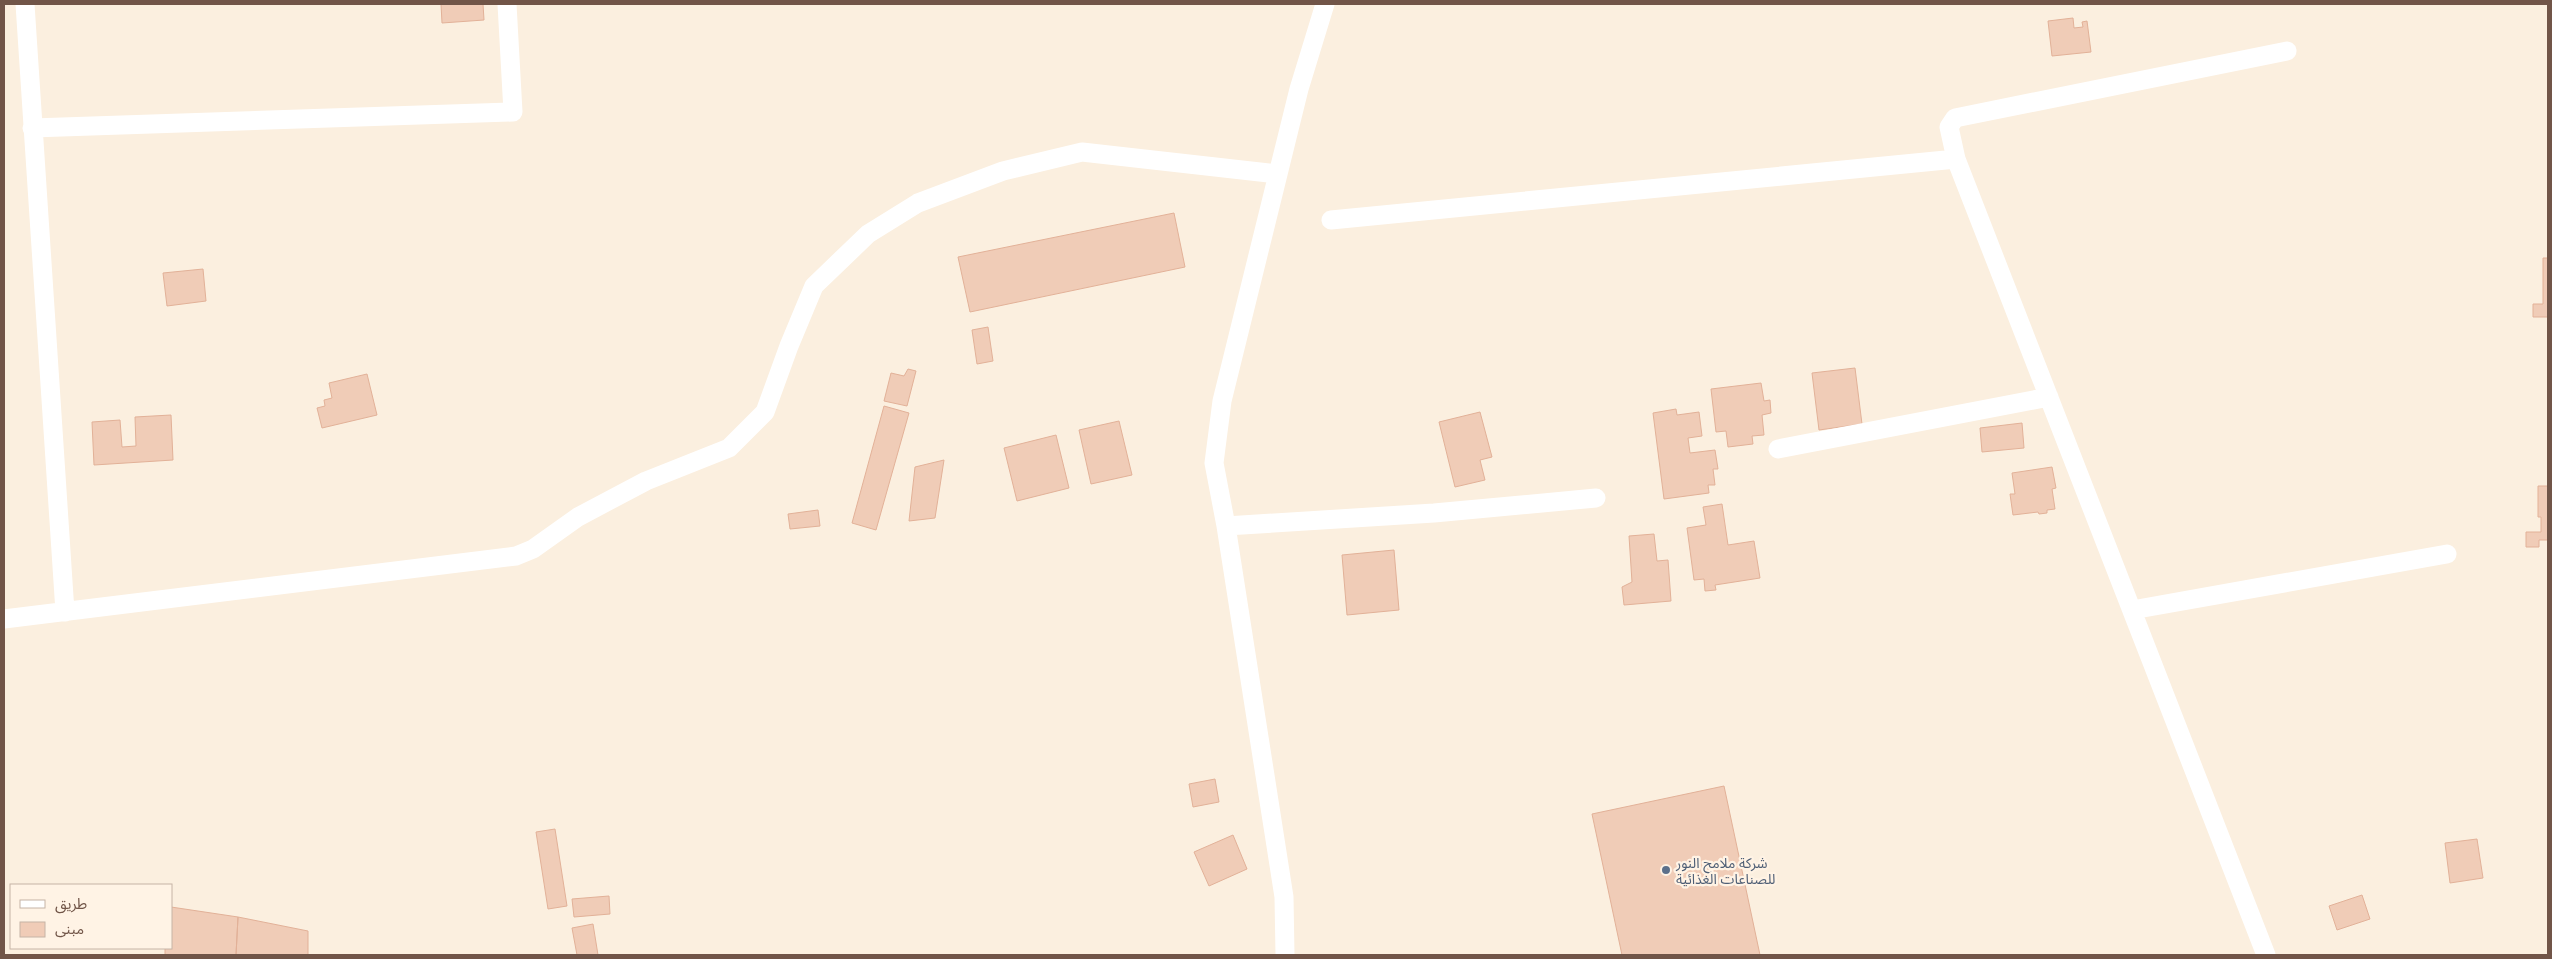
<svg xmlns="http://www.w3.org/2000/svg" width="2552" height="959" viewBox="0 0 2552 959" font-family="'Noto Sans','Noto Sans Arabic',sans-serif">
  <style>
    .building { fill: #f0ccb7; stroke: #e2b198 }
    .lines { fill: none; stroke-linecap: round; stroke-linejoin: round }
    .street { stroke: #fff; stroke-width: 19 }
    .service-dot { fill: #5c6f8a; stroke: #fff3e5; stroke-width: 2 }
    .labels { text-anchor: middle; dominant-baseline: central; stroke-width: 4.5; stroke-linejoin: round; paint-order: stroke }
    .service-label { font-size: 14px; fill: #4e5e75; stroke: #fff3e5; text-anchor: start }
  </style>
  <rect width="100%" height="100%" fill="#fbefdf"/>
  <!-- building -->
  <path class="building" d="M441,4h42l1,16 -42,3z
    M2073,18l1,10 9,-1 -1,-5 5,-1 4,31 -39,4 -4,-35z
    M1174,213l11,54 -215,45 -12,-55z
    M2543,258h5v59h-15v-13h10z
    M203,269l3,32 -39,5 -4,-33z
    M988,327l5,34 -16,3 -5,-34z
    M1855,368l7,56 -43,6 -7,-57z
    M908,369l8,2 -9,35 -23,-5 7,-28 13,3z
    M367,374l10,41 -55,13 -5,-20 8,-2 -1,-6 8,-2 -3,-15z
    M1761,383l3,18 6,-1 1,13 -9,2 2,20 -12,1 1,8 -25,3 -2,-16 -10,1 -5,-43z
    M884,406l25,7 -33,117 -24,-7z
    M1676,409l1,6 22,-3 3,24 -14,2 2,15 25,-3 3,19h-5l2,16h-7l1,8 -45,6 -11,-86z
    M1480,412l12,45 -12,3 5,20 -30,7 -16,-65z
    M171,415l2,45 -79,5 -2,-43 28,-2 2,27 14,-1 -1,-29z
    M1119,421l13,54 -41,9 -12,-54z
    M2022,423l2,25 -42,4 -2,-24z
    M1056,435l13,53 -52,13 -13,-53z
    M944,460l-9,58 -26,3 6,-54z
    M2052,467l4,21 -4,1 3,20 -8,1v3l-8,1 -1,-2 -25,3 -3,-21h5l-3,-21z
    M2538,486h10v54h-9v7h-13v-15h15v-15h-3z
    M1722,504l6,41 26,-4 6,37 -45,7 1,5 -11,1 -1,-12 -10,1 -7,-52 19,-3 -3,-18z
    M818,510l2,16 -30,3 -2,-15z
    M1654,534l3,27 11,-1 3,41 -47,4 -2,-18 10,-5 -3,-46z
    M1394,550l5,60 -52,5 -5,-60z
    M1215,779l4,23 -26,5 -4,-23z
    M1724,786l36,169h-138l-30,-141z
    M555,829l12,77 -19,3 -12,-77z
    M1233,835l14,34 -38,17 -15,-34z
    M2477,839l6,39 -33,5 -5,-40z
    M2362,895l8,24 -33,11 -8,-24z
    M609,896l1,18 -36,3 -2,-18z
    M171,907l67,10 -2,38h-71v-7h6z
    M238,917l70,14v24h-72z
    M593,924l5,31h-21l-5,-27z"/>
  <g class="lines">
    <!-- street -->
    <path class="street" d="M25,4l40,608
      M32,128l481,-16 -6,-108
      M1331,220l625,-61
      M1778,449l271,-52
      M1226,526l208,-13 162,-15
      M2132,610l315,-56
      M4,619l512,-63 17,-7 45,-32 68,-36 83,-33 36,-36 24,-66 25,-60 54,-52 50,-31 85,-32 79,-19 196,22
      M1285,955l-1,-58 -58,-371 -12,-63 8,-62 77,-312 26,-85
      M2266,955l-310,-796 -7,-32 6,-9 332,-67"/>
  </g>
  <!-- markers -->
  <circle class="service-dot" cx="1666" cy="870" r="5"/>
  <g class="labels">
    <!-- service labels -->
    <g class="service-label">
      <text x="1676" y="862">شركة ملامح النور<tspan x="1676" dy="16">للصناعات الغذائية</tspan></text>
    </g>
  </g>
  <!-- border -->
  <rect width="2552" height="959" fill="none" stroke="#715548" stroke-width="10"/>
  <!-- legend -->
  <rect x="10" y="884" width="162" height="65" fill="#fff3e5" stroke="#c6b4a6"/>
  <rect x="20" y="900" width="25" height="8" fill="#ffffff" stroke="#c6b4a6"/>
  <text x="55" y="909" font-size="15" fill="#715548">طريق</text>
  <rect x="20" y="922" width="25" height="15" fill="#f0ccb7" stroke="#c6b4a6"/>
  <text x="55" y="934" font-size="15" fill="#715548">مبنى</text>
</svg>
